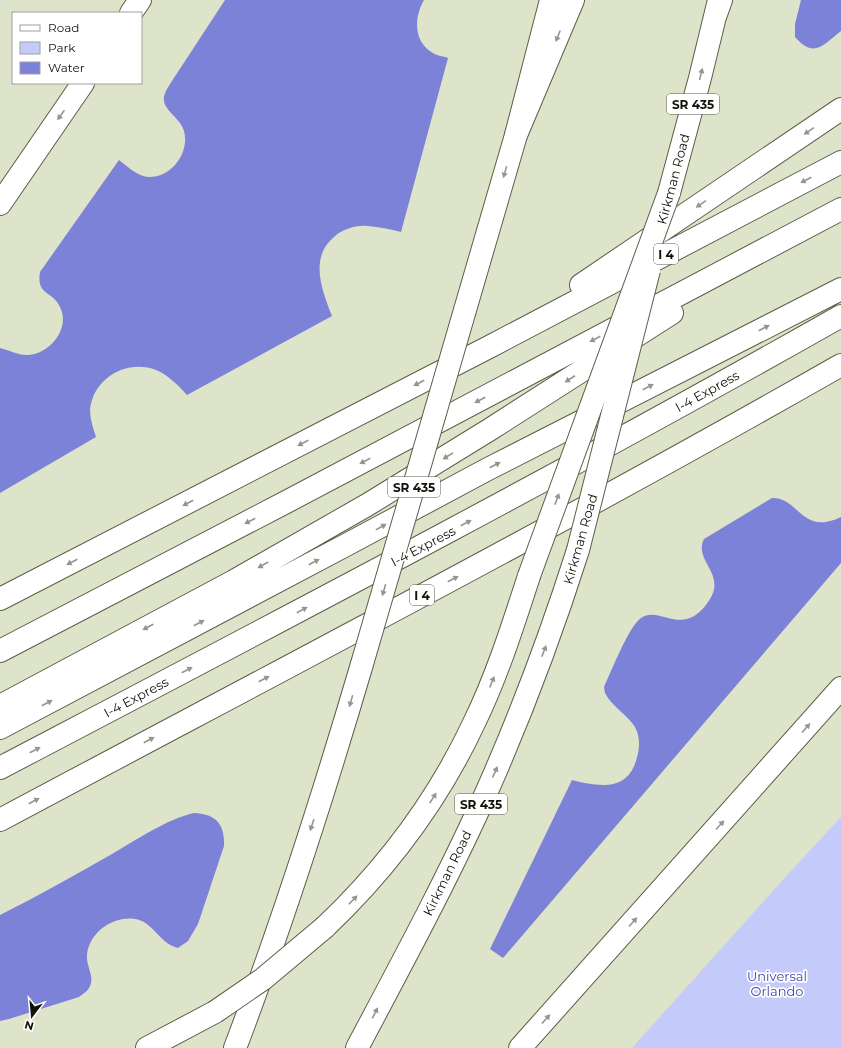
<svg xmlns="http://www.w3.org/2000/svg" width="841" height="1048" viewBox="0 0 841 1048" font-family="Montserrat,sans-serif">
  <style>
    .green { fill: #c4caf9 }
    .water { fill: #7c82d8 }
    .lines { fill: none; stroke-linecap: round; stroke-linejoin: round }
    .primary-casing { stroke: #5a5f48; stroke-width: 24 }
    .motorway-casing { stroke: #5a5f48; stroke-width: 24 }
    .primary { stroke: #fff; stroke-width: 22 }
    .motorway { stroke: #fff; stroke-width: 22 }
    .primary-bridge-casing { stroke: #5a5f48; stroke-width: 24; stroke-linecap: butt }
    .motorway-bridge-casing { stroke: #5a5f48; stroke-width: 24; stroke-linecap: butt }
    .primary-bridge { stroke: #fff; stroke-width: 22 }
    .motorway-bridge { stroke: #fff; stroke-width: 22 }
    .oneway { fill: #949591 }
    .labels { text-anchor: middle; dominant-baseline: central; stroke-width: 3.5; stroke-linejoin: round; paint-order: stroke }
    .shield { fill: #fff; stroke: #585a54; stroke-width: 1 }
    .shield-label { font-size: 12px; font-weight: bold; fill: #11130a }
    .street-label { font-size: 13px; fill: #11130a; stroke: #fff }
    .park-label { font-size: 13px; fill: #4744aa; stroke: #fff }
  </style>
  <rect width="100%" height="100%" fill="#dde4c9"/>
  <!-- green -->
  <path class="green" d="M841,817v231h-209l158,-176z"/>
  <!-- water -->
  <path class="water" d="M225,0h199c-10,17 -11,42 9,53 4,3 10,3 15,5l-47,174c-11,-3 -22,-5 -33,-6 -13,-1 -25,3 -34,11 -25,21 -12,53 -2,79l-145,79c-9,-10 -19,-20 -31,-25 -29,-11 -63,8 -66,40 0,9 3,18 6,27l-96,56v-145c9,2 17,7 27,7 22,0 44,-26 33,-48 -7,-16 -24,-11 -20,-35l79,-112c8,6 18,16 29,17 23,1 42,-24 36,-46 -3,-12 -18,-19 -20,-30 -1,-6 3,-12 6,-17z
    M801,0h40v31c-18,14 -27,28 -46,6v-13z
    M772,498c27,-1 29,38 69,19v46l-338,395 -13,-9 82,-169c27,7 57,12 65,-23 3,-9 3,-21 -2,-30 -6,-10 -20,-19 -27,-29l-3,-5 -1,-6c7,-15 25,-61 37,-69 19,-14 43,23 69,-19 16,-26 -17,-39 -6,-60z
    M194,813c22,1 31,11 30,33l-26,78 -10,17 -10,7c-23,-6 -25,-34 -55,-29 -19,3 -37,20 -36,40 1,10 7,18 3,27 -2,5 -7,8 -11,11l-70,22 -9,2v-106c38,-19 75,-40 112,-61 24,-14 55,-35 82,-41z"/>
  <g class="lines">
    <!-- primary casing -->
    <g class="primary-casing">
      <path id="primary" d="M669,193l31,-115 19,-78
        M465,310l51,-175 35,-135
        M235,1048c48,-126 89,-255 127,-384
        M357,1048c45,-85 91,-170 130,-257 35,-79 65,-159 91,-241"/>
    </g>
    <!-- motorway casing -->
    <g class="motorway-casing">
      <path id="motorway" d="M131,13l9,-13
        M716,14l5,-14
        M516,135l57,-135
        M0,204l83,-121
        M581,285l260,-176
        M0,599l491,-253 350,-184
        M0,651l290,-151 551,-291
        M0,706l234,-125 133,-76 122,-75 183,-117
        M0,728l346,-183 142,-76 353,-180
        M0,768c282,-148 564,-295 841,-452
        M0,820c281,-150 564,-297 841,-455
        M325,927c61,-58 113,-127 149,-204 23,-47 39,-98 55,-147
        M147,1048l68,-36
        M520,1048l321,-360"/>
    </g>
    <!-- primary -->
    <use href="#primary" class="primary"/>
    <!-- motorway -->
    <use href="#motorway" class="motorway"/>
    <!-- primary-bridge casing -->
    <g class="primary-bridge-casing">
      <path id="primary-bridge" d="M578,550l71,-280
        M362,664l103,-354"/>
    </g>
    <!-- motorway-bridge casing -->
    <g class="motorway-bridge-casing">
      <path id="motorway-bridge" d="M529,576l140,-383
        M215,1012l48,-33 62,-52"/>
    </g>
    <!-- primary-bridge -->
    <use href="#primary-bridge" class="primary-bridge"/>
    <!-- motorway-bridge -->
    <use href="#motorway-bridge" class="motorway-bridge"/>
  </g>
  <!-- one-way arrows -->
  <defs><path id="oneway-solid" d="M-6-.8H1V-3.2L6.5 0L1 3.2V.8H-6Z"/></defs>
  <g class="oneway">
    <use href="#oneway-solid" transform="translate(558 36) rotate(112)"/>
    <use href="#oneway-solid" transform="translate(701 74) rotate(-76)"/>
    <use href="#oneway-solid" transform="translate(61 115) rotate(125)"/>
    <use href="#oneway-solid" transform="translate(809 131) rotate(146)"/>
    <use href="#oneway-solid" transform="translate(505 172) rotate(106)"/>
    <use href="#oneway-solid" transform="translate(806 180) rotate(152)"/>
    <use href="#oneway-solid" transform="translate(701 204) rotate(146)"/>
    <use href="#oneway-solid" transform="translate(764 328) rotate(-27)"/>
    <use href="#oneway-solid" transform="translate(595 339) rotate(152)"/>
    <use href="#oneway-solid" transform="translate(570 379) rotate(147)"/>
    <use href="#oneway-solid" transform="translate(419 383) rotate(153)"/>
    <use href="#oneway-solid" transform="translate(648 387) rotate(-27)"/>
    <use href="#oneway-solid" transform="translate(480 400) rotate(152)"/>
    <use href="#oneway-solid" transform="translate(303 443) rotate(153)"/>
    <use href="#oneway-solid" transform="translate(448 456) rotate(148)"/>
    <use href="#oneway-solid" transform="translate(365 461) rotate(152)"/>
    <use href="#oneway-solid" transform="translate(495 465) rotate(-27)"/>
    <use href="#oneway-solid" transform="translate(557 499) rotate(-70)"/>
    <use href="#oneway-solid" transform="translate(188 503) rotate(153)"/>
    <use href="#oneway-solid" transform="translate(250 521) rotate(153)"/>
    <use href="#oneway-solid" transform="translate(466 523) rotate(-28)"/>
    <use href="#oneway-solid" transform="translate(381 527) rotate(-29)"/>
    <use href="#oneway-solid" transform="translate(72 562) rotate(153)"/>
    <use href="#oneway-solid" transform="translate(314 562) rotate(-28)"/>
    <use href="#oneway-solid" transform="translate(263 565) rotate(150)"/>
    <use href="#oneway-solid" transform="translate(453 579) rotate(-28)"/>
    <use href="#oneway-solid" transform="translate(384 590) rotate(106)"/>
    <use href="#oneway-solid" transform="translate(302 610) rotate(-28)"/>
    <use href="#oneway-solid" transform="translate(199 623) rotate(-28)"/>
    <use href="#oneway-solid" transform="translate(148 627) rotate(152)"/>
    <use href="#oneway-solid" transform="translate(544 651) rotate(-69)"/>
    <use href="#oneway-solid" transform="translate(187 670) rotate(-28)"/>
    <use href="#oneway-solid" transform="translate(264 679) rotate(-28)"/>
    <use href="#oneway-solid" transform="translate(492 682) rotate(-68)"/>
    <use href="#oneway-solid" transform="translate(351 701) rotate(106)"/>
    <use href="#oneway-solid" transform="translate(47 703) rotate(-28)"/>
    <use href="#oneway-solid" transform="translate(806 728) rotate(-49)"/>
    <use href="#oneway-solid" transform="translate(149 740) rotate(-28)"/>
    <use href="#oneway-solid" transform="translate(35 750) rotate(-28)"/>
    <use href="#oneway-solid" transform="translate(495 772) rotate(-66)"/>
    <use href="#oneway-solid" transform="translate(433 798) rotate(-57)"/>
    <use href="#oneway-solid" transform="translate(34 801) rotate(-28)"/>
    <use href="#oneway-solid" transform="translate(312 825) rotate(109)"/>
    <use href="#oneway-solid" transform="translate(720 825) rotate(-48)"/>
    <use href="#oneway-solid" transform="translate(353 900) rotate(-46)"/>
    <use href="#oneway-solid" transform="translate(633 922) rotate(-48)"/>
    <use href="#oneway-solid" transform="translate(375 1013) rotate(-63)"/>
    <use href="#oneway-solid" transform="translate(546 1019) rotate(-48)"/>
  </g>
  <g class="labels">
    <!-- shield labels -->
    <g class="shield">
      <rect x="667" y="94" width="52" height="20" rx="3"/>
      <rect x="654" y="244" width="24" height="20" rx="3"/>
      <rect x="388" y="477" width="52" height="20" rx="3"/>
      <rect x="410" y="585" width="24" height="20" rx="3"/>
      <rect x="455" y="794" width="52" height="20" rx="3"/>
    </g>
    <g class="shield-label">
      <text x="693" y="104">SR 435</text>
      <text x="666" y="254">I 4</text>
      <text x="414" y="487">SR 435</text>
      <text x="422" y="595">I 4</text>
      <text x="481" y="804">SR 435</text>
    </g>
    <!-- street labels -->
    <g class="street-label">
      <text transform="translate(673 179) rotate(-75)">Kirkman Road</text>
      <text transform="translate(707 391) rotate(-29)">I-4 Express</text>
      <text transform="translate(580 539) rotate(-74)">Kirkman Road</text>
      <text transform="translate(423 546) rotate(-28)">I-4 Express</text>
      <text transform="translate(136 697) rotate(-28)">I-4 Express</text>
      <text transform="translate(447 873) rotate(-64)">Kirkman Road</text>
    </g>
    <!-- park labels -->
    <g class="park-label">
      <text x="777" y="976">Universal<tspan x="777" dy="15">Orlando</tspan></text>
    </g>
  </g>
  <!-- legend -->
  <rect x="12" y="12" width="130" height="72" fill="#ffffff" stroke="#a0a19d"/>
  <rect x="20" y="25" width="20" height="6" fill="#ffffff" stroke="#a0a19d"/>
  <text x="48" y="32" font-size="12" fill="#11130a">Road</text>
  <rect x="20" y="42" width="20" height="12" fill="#c4caf9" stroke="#a0a19d"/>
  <text x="48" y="52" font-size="12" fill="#11130a">Park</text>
  <rect x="20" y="62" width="20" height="12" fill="#7c82d8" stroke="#a0a19d"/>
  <text x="48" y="72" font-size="12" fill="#11130a">Water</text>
  <!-- north arrow -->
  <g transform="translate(32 1016) rotate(196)" stroke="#ffffff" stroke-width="3" paint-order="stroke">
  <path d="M0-3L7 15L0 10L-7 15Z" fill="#11130a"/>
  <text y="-6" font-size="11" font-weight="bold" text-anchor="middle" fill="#11130a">N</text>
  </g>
</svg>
